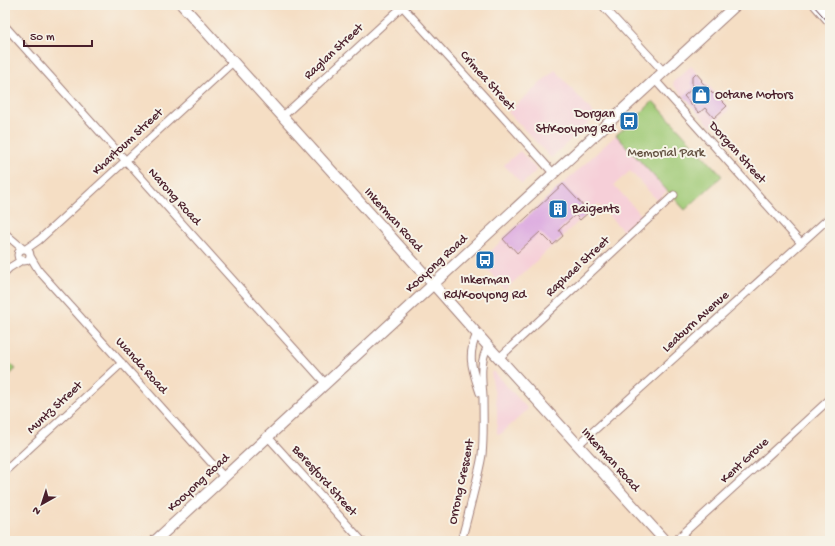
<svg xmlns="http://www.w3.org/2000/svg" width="835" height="546" viewBox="0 0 835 546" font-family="'Gochi Hand',sans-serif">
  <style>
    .built { fill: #f6cfd8 }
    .green { fill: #a0ca77; stroke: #757451 }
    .building { fill: #dba7e0 }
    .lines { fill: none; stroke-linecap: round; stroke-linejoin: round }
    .street-casing { stroke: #a07e78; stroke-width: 9 }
    .secondary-casing { stroke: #a07e78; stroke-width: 12 }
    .street { stroke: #fff; stroke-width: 7 }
    .secondary { stroke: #fff; stroke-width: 10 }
    .tram { stroke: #4a1f2b; stroke-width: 1 }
    .labels { text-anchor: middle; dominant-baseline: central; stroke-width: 4; stroke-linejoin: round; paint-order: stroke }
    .street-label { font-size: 13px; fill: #4a1f2b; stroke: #f7f3e8 }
    .poi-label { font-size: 13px; fill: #4a1f2b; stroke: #f7f3e8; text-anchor: start }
    .park-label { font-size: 13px; fill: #645242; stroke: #f7f3e8 }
  </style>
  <rect width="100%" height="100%" fill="#f7f3e8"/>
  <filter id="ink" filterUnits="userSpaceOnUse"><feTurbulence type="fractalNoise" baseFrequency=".025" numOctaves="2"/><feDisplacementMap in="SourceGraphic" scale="8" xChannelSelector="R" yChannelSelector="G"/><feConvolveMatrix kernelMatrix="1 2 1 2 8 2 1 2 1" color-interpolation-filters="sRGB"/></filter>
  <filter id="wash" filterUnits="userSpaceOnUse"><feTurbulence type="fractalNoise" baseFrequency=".012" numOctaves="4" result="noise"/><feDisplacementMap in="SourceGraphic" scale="16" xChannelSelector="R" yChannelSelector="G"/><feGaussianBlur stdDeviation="0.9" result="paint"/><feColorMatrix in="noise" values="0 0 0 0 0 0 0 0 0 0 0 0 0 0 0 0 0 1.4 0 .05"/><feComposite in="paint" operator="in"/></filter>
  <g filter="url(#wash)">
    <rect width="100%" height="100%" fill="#f5dec4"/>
    <!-- built -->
    <path class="built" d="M691,66l39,43 -19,18 -38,-42 1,-4z
      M555,70l41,46 -45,42 -43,-46z
      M616,135l51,56 -10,9 -27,-29 -16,14 27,30 -18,16 -25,-27 -9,8 -26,-28z
      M520,151l17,19 -15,14 -18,-19z
      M554,192l26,28 -75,70 -25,-29z
      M493,371l35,38 -27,25h-4v-27l-6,-34z"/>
    <!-- green -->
    <path class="green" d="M653,101l69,75 -37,34 -69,-75 22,-18 4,-5z
      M5,358l11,11 -11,10z"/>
    <g id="blocks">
      <!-- building -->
      <path class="building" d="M696,73l6,7 -1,1 12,13 1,-1 13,13 -13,12 -9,-10 -6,5 -15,-17 10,-9 -2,-3v-7z
        M563,184l26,28 -9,8 -5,-5 -16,15 4,6 -10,9 -13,-13 -23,21 -6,-7 -1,1 -7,-8z"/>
    </g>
  </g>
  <g filter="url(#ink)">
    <use href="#blocks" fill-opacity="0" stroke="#a07e78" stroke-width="1"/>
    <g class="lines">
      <!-- street casing -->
      <g class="street-casing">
        <path id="street" d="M401,5l101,111 52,58
          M602,5l62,67
          M5,26l321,358
          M655,80l146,163
          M283,116l120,-110
          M5,233l4,4 14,12
          M26,249l13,-9 194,-178
          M18 255a6 6 0 1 1 12 0a6 6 0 1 1-12 0Z
          M30,256l9,15 185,206
          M5,272l4,-4 13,-8
          M477,334c-11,22 -4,37 3,59
          M499,358l175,-163
          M268,437l94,104
          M578,445l252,-228
          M5,471l117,-108
          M461,541c5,-17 9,-34 13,-50 3,-12 6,-24 8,-36 2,-19 1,-39 1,-58 -1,-17 -4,-35 5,-51
          M675,541l155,-142"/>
      </g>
      <!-- secondary casing -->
      <g class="secondary-casing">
        <path id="secondary" d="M182,5l220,244 86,97 177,195
          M816,5l14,16
          M155,541l581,-536"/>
      </g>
      <!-- street -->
      <use href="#street" class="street"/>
      <!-- secondary -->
      <use href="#secondary" class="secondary"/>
      <!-- tram -->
      <path class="tram" d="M813,5l17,19"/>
    </g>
  </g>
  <!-- icons -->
  <defs>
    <g id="shop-square" transform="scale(1)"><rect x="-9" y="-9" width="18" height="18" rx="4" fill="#1f6fb2" stroke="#f7f3e8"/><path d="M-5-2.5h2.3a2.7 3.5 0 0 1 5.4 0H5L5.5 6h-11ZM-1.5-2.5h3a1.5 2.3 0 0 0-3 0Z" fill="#fff"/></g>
    <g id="bus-square" transform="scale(1)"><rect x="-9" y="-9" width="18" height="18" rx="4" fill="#1f6fb2" stroke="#f7f3e8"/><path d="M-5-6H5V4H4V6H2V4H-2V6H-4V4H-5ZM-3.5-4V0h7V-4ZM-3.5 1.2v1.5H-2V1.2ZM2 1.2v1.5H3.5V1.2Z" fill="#fff"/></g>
    <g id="building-square" transform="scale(1)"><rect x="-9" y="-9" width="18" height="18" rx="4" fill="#1f6fb2" stroke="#f7f3e8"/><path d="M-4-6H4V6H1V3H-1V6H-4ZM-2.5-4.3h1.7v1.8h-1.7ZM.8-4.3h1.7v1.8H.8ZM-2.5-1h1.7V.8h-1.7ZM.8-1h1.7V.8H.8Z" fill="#fff"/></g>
  </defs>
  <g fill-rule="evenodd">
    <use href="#shop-square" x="701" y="95"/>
    <use href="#bus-square" x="629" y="121"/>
    <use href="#building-square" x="558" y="209"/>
    <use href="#bus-square" x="485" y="260"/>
  </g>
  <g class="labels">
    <!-- street labels -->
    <g class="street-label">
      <text transform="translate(334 52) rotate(-43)">Raglan Street</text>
      <text transform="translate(487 81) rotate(48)">Crimea Street</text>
      <text transform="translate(128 142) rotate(-43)">Khartoum Street</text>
      <text transform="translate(737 153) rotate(48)">Dorgan Street</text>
      <text transform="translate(174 197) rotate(48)">Narong Road</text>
      <text transform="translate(393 220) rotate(48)">Inkerman Road</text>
      <text transform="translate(437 264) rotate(-43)">Kooyong Road</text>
      <text transform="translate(578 267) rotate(-43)">Raphael Street</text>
      <text transform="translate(696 322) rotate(-42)">Leaburn Avenue</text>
      <text transform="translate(141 366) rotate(48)">Wanda Road</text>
      <text transform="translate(55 408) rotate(-43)">Muntz Street</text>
      <text transform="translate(610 460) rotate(48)">Inkerman Road</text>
      <text transform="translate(745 461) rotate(-43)">Kent Grove</text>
      <text transform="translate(324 481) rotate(48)">Beresford Street</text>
      <text transform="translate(462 482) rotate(-78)">Orrong Crescent</text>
      <text transform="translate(199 483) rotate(-43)">Kooyong Road</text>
    </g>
    <!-- poi labels -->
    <g class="poi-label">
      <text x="715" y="95">Octane Motors</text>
      <text x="615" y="114" text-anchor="end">Dorgan<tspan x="615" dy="15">St/Kooyong Rd</tspan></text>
      <text x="572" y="209">Baigents</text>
      <text x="485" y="280" text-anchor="middle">Inkerman<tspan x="485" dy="15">Rd/Kooyong Rd</tspan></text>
    </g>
    <!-- park labels -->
    <g class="park-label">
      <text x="666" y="153">Memorial Park</text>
    </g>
  </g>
  <!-- margin -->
  <rect width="835" height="546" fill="none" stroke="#f7f3e8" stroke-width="20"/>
  <!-- north arrow -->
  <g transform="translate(42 504) rotate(219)" stroke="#f7f3e8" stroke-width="3" paint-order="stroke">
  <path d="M0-3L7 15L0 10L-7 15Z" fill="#4a1f2b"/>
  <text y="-6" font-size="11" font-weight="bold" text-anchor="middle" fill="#4a1f2b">N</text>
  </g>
  <!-- scale -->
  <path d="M24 40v6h68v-6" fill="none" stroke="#4a1f2b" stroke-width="2"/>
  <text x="30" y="40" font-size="12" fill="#4a1f2b" stroke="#f7f3e8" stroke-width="3" paint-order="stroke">50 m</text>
</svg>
